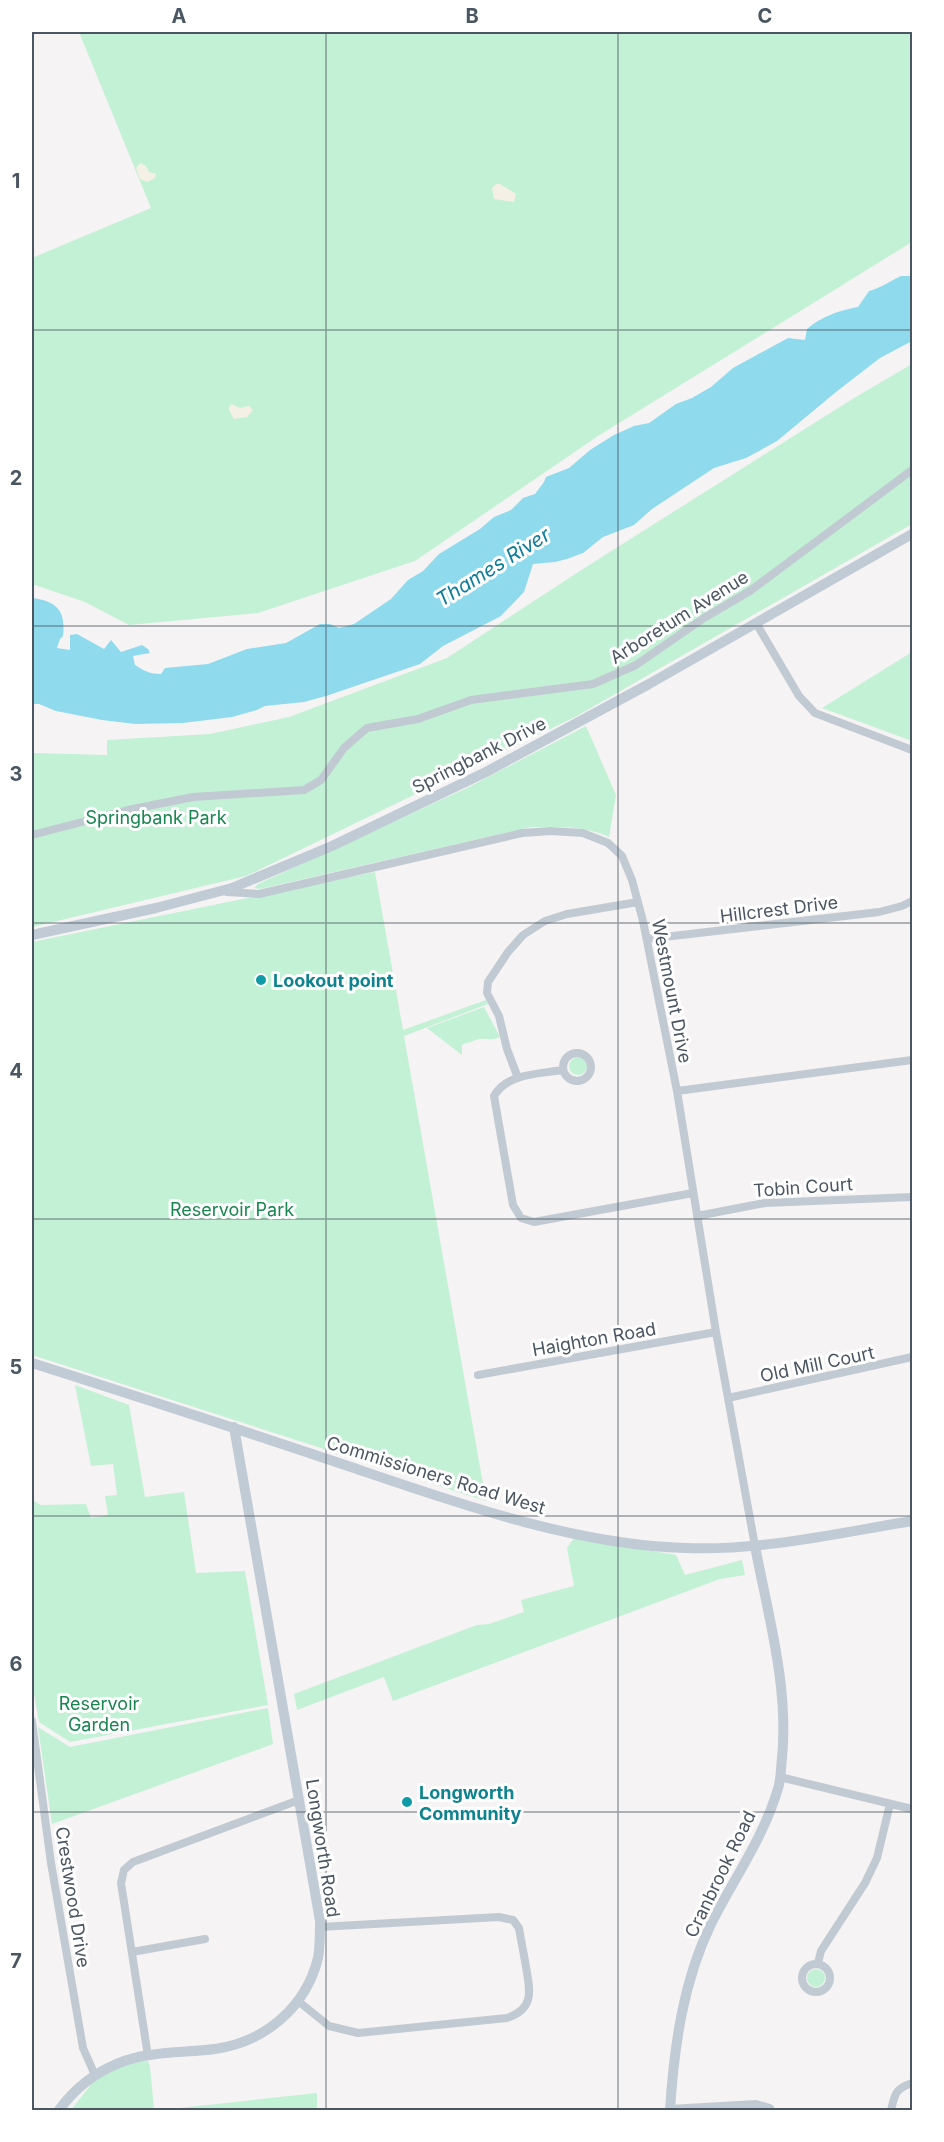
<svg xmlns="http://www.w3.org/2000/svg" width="944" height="2142" viewBox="0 0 944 2142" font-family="Inter,sans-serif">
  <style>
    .green { fill: #c3f1d5 }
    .sand { fill: #f5f0e5 }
    .water { fill: #90daee }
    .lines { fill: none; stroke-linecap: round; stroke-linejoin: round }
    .street { stroke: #c1cad2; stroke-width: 8 }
    .secondary { stroke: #c1cbd6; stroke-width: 10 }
    .grid { fill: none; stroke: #4a5661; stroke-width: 1.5; stroke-opacity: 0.55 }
    .culture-dot { fill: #0f9aa8; stroke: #fff; stroke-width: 2 }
    .labels { text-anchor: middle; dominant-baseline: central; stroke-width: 6; stroke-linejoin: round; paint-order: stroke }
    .street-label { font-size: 18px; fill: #4a5661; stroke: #fff }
    .park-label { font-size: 18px; fill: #17864f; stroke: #fff }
    .culture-label { font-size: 18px; font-weight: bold; fill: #0d838f; stroke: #fff; text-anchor: start }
    .water-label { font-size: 20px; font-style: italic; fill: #0c7c9b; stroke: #fff }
    .neatline { fill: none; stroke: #4a5661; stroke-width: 2 }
    .grid-label { font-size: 20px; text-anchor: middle; font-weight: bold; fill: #4a5661 }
  </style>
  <rect width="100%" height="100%" fill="#f5f3f3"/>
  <!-- green -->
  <path class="green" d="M79,32h833v210l-314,194 -183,125 -157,52 -129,12 -44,-23 -53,-18v-326l119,-50z
    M912,364v160l-337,193 -329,159 -214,51v-174l75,2v-15l103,-6 79,-17 158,-59 139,-91 268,-169z
    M912,652v89l-90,-33z
    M586,726l30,69 -7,42c-25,-12 -51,-10 -78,-10l-271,62 -6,-1 4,-4 211,-97z
    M375,872l28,158 83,-30 2,4 -84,32 82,465 -454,-146v-413z
    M484,1007l16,30c-8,4 -12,1 -20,2 -5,0 -8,4 -14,4l-4,2v10l-35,-27z
    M569 1066a9 9 0 1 1 18 0a9 9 0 1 1-18 0Z
    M75,1385l54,20 16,92 39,-5 12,81 49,-2 23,134 -198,37 -31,-20 -7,-40v-182l9,5 45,-1 5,14 17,-3 -3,-19 12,-1 -4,-31 -22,2z
    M574,1538l102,17 9,20 57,-15 3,15 -25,4 -327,122 -9,-24 -87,33 -3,-16 183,-69 12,-1 35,-12 -3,-12 53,-14 -7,-38z
    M268,1708l5,36 -221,80 -14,-97 32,20z
    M807 1978a9 9 0 1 1 18 0a9 9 0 1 1-18 0Z
    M148,2061l2,5 4,44h-83l26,-33 35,-14z
    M317,2093v17h-156z"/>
  <!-- sand -->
  <path class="sand" d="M140,163l6,3 3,6 7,2 -1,4 -8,4 -7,-3 -4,-11z
    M500,184l16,10 -2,8 -20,-3 -2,-11 4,-4z
    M232,404l8,4 9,-2 4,4 -6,7 -13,2 -5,-9v-3z"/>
  <!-- water -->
  <path class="water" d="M901,276h11v65l-32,17 -44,34 -59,49 -31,17 -32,10 -62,41 -18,16 -31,12 -20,16 -16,6 -12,3 -22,2 -9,28 -23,24 -58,30 -23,18 -94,32 -22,6 -39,4 -8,4 -25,7 -49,6 -48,1 -33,-4 -46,-9 -17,-7h-7v-106c25,3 34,13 31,38l-3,3 -3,9 13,2v-15l7,-1 27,15 7,-9 10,12 21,-7 6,4 2,4 -17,3 2,9c9,6 15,9 26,9l4,-6 43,-4 39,-15 39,-6 34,-19h10l9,4 15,-4 37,-25 17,-19 15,-9 16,-17 41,-25 14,-12 17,-7 12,-12 12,-4 9,-12 2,-5 23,-9 21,-18 24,-15 20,-9 15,-3 27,-19 16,-6 19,-11 22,-19 55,-30 17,2 2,-11c15,-13 31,-18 51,-22l11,-16c12,-3 21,-10 32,-15z"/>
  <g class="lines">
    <!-- street -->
    <path class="street" d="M756,623l43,73 16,17 97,37
      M32,835l96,-25 65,-13 111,-7 17,-10 23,-32 23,-20 51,-9 53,-19 122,-16 43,-19 68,-47 46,-27 162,-121
      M227,892l32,2 263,-61 29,-2 32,2 25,10 14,13 10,24 11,41 34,170 39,241 39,214
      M647,939l232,-27 23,-6 10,-5
      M563 1067a14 14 0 1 1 28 0a14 14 0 1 1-28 0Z
      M563,1070c-24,4 -56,3 -69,26l19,109 8,13 13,4 159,-29
      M518,1078l-11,-29 -8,-33 -12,-23 1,-11 20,-30 15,-17 22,-14 22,-7 71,-12
      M677,1091l235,-31
      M697,1216l68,-13 147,-6
      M478,1375l238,-43
      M728,1398l184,-41
      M32,1721l19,142 32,185 12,27
      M780,1777l132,32
      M132,1952l73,-13
      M818,1963l3,-12 44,-68 12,-25 13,-54
      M802 1978a14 14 0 1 1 28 0a14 14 0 1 1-28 0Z
      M298,2001l31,25 29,7 149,-15c28,-9 23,-28 19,-51 -2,-13 -5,-26 -7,-39l-6,-8 -14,-3 -179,10
      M148,2056l-27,-173 3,-13 9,-8 166,-62
      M670,2109l86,-5 14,4 1,2
      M891,2110c4,-16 4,-21 21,-27"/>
    <!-- secondary -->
    <path class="secondary" d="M32,935l124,-27 76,-20 100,-42 154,-74 163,-88 263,-150
      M32,1363c104,33 209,67 313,102 106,36 228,80 341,83 75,3 152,-15 226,-27
      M59,2110c16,-22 35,-37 60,-47 29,-12 65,-10 96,-14 50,-7 91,-42 103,-91 2,-11 2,-25 2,-37l-86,-494
      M670,2110c4,-63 13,-128 41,-186 23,-46 54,-88 68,-139 2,-9 2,-18 3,-27 7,-71 -14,-143 -27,-212"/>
  </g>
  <!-- grid -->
  <path class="grid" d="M326,32v2078M618,32v2078M32,330h880M32,626h880M32,923h880M32,1219h880M32,1516h880M32,1812h880"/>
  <!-- markers -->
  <g class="culture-dot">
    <circle cx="261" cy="980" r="6"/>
    <circle cx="407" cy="1802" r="6"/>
  </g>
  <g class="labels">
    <!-- street labels -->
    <g class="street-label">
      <text transform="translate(679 617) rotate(-32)">Arboretum Avenue</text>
      <text transform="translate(479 755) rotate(-27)">Springbank Drive</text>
      <text transform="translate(779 909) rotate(-7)">Hillcrest Drive</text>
      <text transform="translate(672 991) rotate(79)">Westmount Drive</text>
      <text transform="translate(803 1187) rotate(-4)">Tobin Court</text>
      <text transform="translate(594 1339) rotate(-10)">Haighton Road</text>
      <text transform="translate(817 1364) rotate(-12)">Old Mill Court</text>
      <text transform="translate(436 1475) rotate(17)">Commissioners Road West</text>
      <text transform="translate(323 1848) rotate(81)">Longworth Road</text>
      <text transform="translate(720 1874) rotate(-64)">Cranbrook Road</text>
      <text transform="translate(73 1897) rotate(81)">Crestwood Drive</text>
    </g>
    <!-- park labels -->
    <g class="park-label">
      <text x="156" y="817">Springbank Park</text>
      <text x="232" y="1209">Reservoir Park</text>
      <text x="99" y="1703">Reservoir<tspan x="99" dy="21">Garden</tspan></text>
    </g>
    <!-- culture labels -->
    <g class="culture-label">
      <text x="273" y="980">Lookout point</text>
      <text x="419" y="1792">Longworth<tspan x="419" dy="21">Community</tspan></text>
    </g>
    <!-- water labels -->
    <g class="water-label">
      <text transform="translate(493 567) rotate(-32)">Thames River</text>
    </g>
  </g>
  <!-- border -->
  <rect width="944" height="2142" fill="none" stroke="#ffffff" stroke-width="66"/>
  <rect x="33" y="33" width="878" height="2076" class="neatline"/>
  <g class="grid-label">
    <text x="179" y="23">A</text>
    <text x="472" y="23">B</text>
    <text x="765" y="23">C</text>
    <text x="16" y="188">1</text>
    <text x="16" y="485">2</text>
    <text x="16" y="781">3</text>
    <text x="16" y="1078">4</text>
    <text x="16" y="1374">5</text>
    <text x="16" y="1671">6</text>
    <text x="16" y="1968">7</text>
  </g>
</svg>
